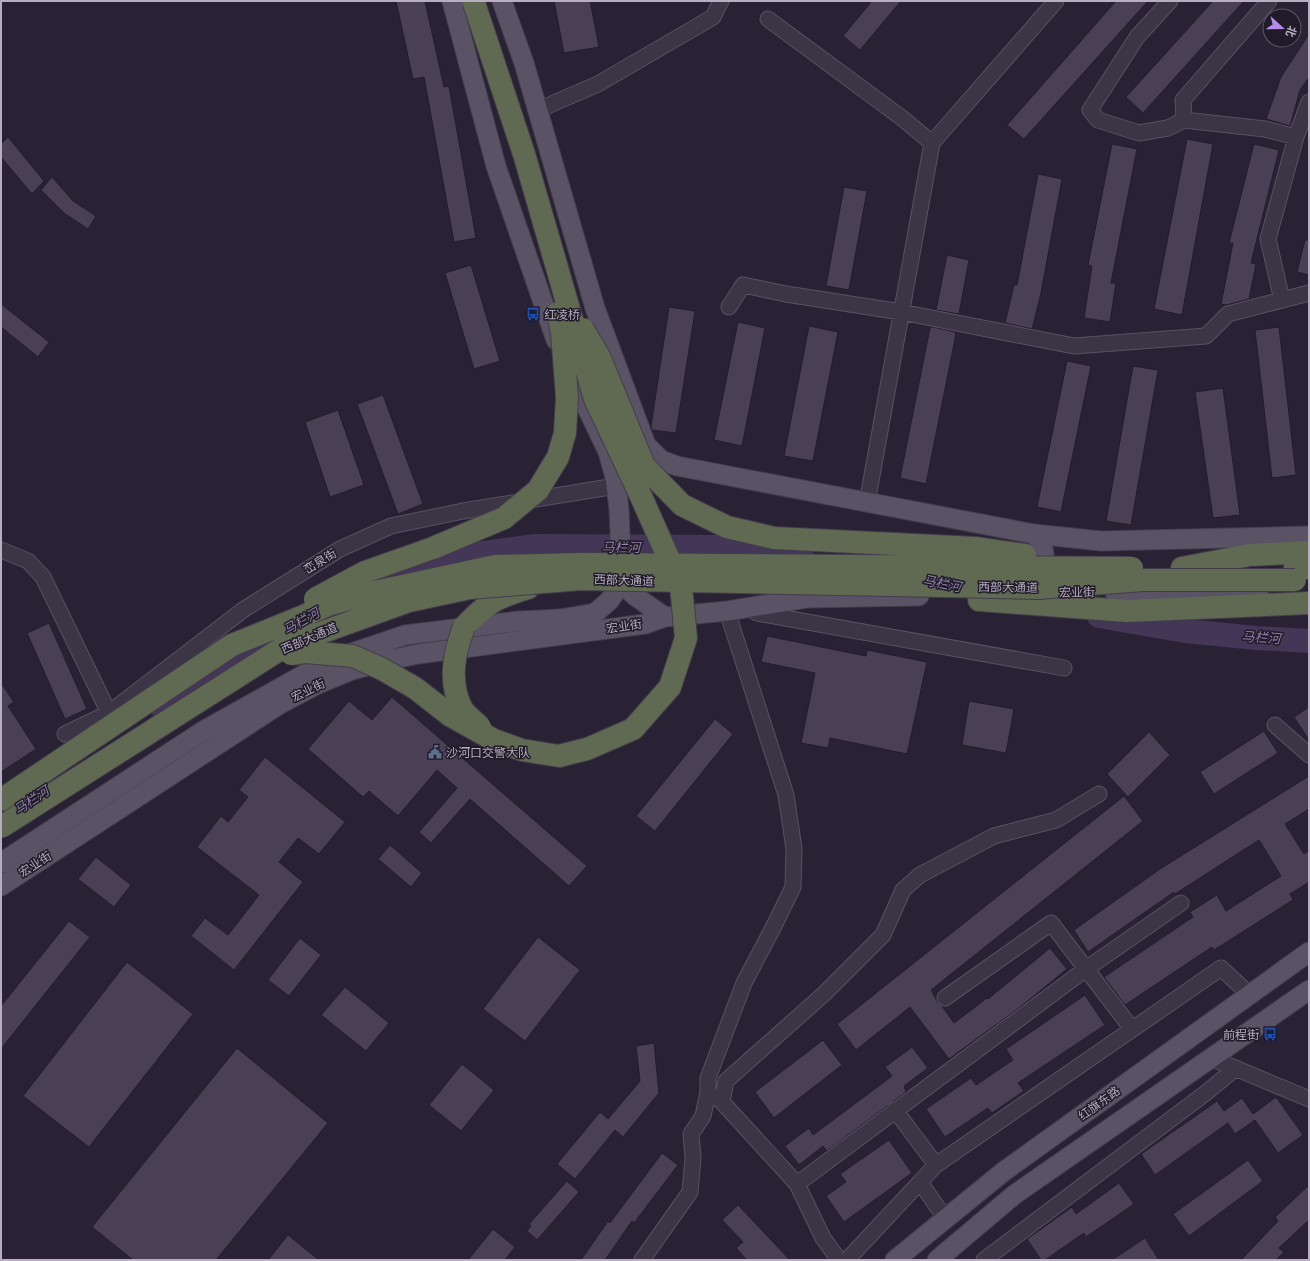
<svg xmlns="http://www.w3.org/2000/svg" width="1310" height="1261" viewBox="0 0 1310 1261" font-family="Quicksand,'Noto Sans SC',sans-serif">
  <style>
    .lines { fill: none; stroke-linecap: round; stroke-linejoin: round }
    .river { stroke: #433657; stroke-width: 24 }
    .building { fill: #494055; stroke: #231c2b }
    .minor-casing { stroke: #5a5262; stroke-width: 17 }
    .major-casing { stroke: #453e4e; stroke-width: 21 }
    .highway-casing { stroke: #443c4c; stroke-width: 24 }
    .minor { stroke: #3b3545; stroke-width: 15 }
    .major { stroke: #5a5365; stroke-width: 19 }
    .highway { stroke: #606a53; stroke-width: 22 }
    .highway-bridge-casing { stroke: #443c4c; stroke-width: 24; stroke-linecap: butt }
    .highway-bridge { stroke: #606a53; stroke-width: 22 }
    .labels { text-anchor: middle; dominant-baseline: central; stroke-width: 3; stroke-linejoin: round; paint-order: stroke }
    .poi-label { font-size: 12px; fill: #b7afc1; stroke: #211a29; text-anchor: start }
    .street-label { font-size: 12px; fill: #b7afc1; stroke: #211a29 }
    .water-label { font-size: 13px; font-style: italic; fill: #9282ac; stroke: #211a29 }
  </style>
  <rect width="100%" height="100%" fill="#292234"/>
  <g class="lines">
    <!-- river -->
    <path class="river" d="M396,572l36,-12 103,-14 190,1 79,13
      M1099,616l86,15 71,7 53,3
      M164,711l99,-68 23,-13"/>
  </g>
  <!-- building -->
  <path class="building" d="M396,1h29l19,86 5,-1 27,152 -22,4 -30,-165 -11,2z
    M554,1h36l9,46 -35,6z
    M872,1h29l-41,49 -17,-14z
    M1116,1h32l-124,138 -17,-14z
    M1213,1h31l-101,112 -17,-16z
    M1309,34v43l-9,13 -10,36 -24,-7 15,-42z
    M8,137l36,44 -12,13 -31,-37v-13z
    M1187,139l26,5 -31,171 -28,-6z
    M1112,144l25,5 -26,134h5l-6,39 -26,-4 8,-52 -4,-1z
    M1254,144l25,6 -28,113 5,1 -7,35 -23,6 -5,-1 12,-61h-4z
    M1038,174l24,5 -21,114 -9,36 -27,-6 9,-38h3z
    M52,177l21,24 23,15 -8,13 -24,-16 -23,-23z
    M844,187l23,4 -18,99 -23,-4z
    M1305,240h4v35l-12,-3z
    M947,255l22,5 -10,54 -23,-4z
    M471,265l29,96 -26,8 -29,-96z
    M1,304l48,38 -11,15 -37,-30z
    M669,307l26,4 -19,122 -24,-3 -1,-4z
    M738,322l27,6 -23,118 -28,-6z
    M809,326l29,6 -25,129 -29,-5z
    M933,327l22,5 1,2 -30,150 -26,-6 30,-150z
    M1279,327l17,148 -24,3 -17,-148z
    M1067,361l24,5 -30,146 -24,-5z
    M1133,366l25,4 -27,155 -25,-4z
    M1223,388l17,127 -27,3 -18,-126z
    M383,395l40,109 -25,10 -41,-110z
    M338,410l26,75 -34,12 -25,-75z
    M49,623l38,86 -22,10 -38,-86z
    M767,636l99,20 1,-6 60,12 -20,92 -77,-16 -2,10 -27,-5 14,-70 -54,-11z
    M1,683l13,19 -6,4 28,43 -35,23z
    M392,697l195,169 -18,20 -99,-87 -39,44 -12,-11 38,-44 -20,-18 -39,46 -29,-25 -6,6 -55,-48 41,-48 23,19z
    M969,701l45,8 -8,44 -44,-8z
    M1309,707v33l-15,-23z
    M715,719l18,15 -78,97 -19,-15z
    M1264,731l14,22 -64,41 -14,-22z
    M1149,732l21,23 -42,42 -21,-23z
    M265,757l80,65 -26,32 -21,-16 -19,24 24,20 -69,88 -43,-34 14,-18 23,17 31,-40 -62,-48 24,-31 7,6 20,-25 -9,-7z
    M1309,776v33l-24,15 19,30 5,-3v31l-19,12 3,6 -79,50 -2,-3 -87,58 -21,-28 89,-60 -3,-5 27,-17 9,16 55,-35 -22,-36 -84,54 -1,-2 -86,60 -14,-22 86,-61z
    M1124,796l19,25 -212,169 7,13 4,3 12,17 33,-25 1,1 62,-51 17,21 -48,39 -70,51 -39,-52 -54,43 -19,-26z
    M390,845l32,28 -11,14 -33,-28z
    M96,857l35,28 -17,22 -36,-28z
    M69,921l21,16 -89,112v-43z
    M538,937l42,33 -55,71 -42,-32z
    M300,938l21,17 -32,41 -21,-16z
    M127,962l66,52 -104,133 -66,-51z
    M345,987l44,36 -23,28 -45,-36z
    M1085,995l20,30 -87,58 6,8 -32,22 -4,-5 -43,29 -19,-28 45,-31 5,7 37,-25 -7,-11z
    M823,1040l19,25 -68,53 -19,-26z
    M654,1043l5,50 -36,44 -8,-7 -40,49 -18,-15 43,-52 8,7 32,-38 -4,-35z
    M912,1047l16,21 -24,18 2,6 -79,59 -4,-5 -24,19 -14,-19 24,-18 4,7 79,-59 -7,-9z
    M237,1048l91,75 -112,137h-83l-41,-33z
    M462,1064l32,26 -33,41 -32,-26z
    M1276,1097l27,38 -25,18 -23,-33 -20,14 -7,-11 -73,52 -14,-21 76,-53 7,10 18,-13 11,16z
    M889,1140l23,33 -68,49 -18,-26 20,-14 -6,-8z
    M662,1153l16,12 -44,58 -2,-2 -27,39h-24l27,-39 2,2z
    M1248,1160l15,21 -74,55 -16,-22z
    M567,1181l12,11 -42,48 -10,-9 4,-5 -2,-2z
    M1119,1183l15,21 -48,33 -2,-4 -39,27h-4l-14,-21 45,-32 4,7z
    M1309,1185v35l-30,28 5,4 -8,8h-35l37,-39 -3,-4z
    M738,1205l52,55h-43l-11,-12 7,-6 -21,-22z
    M493,1229l22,18 -10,13h-37z
    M288,1235l31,25h-51z
    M1145,1238l14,22h-47z"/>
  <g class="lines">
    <!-- minor casing -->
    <g class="minor-casing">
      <path id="minor" d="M1170,1l-33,36 -47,73 8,10 41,13 29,-5 16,-8 81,9 31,8
        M768,19l134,99 30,25
        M538,110l60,-26 98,-57 17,-10 8,-16
        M1184,120l-1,-20 86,-99
        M1282,300l-14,-61 28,-102 13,-35
        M729,307l14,-22 43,9 115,18 173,34 132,-10 22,-22 81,-21
        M867,503l65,-360 124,-142
        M1,550l27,11 15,16 66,136
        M747,607l10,6 307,55
        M727,611l59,184 8,54 -1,38 -19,39 -30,57 -36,95v14l14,10 75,82 26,54 16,22
        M1275,725l34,30
        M65,734l44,-21 134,-103 97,-61 51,-23 72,-15 153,-25
        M945,998l106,-75 81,106
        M1211,1058l98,41
        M722,1102l4,-21 99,-88 58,-58 20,-45 17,-15 74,-39 62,-16 43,-26
        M895,1110l41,55
        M920,1182l16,-17 285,-197 29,27
        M797,1184l289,-215 95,-66
        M642,1260l48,-68 3,-34 -2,-24 12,-18 5,-24
        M847,1260l73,-78 25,36
        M984,1260l223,-168 29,-24"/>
    </g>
    <!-- major casing -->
    <g class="major-casing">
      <path id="major" d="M452,1l44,165 60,174
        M502,1l22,62 71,245 51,137 15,15 16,6 357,68 67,7 208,-5
        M1034,534c13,15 14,29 3,46
        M622,583l13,13 30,21
        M1114,591l145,5
        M1,863l202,-132 125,-70 77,-26 114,-14 41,-2 35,-6 14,-12 13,-18 -3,-74 -4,-32 -7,-25 -42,-88
        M1,886l279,-182 38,-20 34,-14 33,-9 33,-7 227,-30 20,-7 62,-6 80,-13 112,-2
        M895,1260l108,-88 306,-220
        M937,1260l77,-65 295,-205"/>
    </g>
    <!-- highway casing -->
    <g class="highway-casing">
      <path id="highway" d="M1182,568l68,-13 59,-3
        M1295,568h14
        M979,600l148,11 182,-8
        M464,627c24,-25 31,-29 64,-39"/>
    </g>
    <!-- minor -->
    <use href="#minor" class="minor"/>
    <!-- major -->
    <use href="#major" class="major"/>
    <!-- highway -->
    <use href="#highway" class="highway"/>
    <!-- highway-bridge casing -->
    <g class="highway-bridge-casing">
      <path id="highway-bridge" d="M583,329l16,27 45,110 38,39 45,22 47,11 201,10 50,7
        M315,599l50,-27 68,-24 71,-30 34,-28 20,-33 7,-24 2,-35 -5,-65 -4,-20
        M464,627c-10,26 -16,55 -2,82 4,6 12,12 18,18
        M291,654l14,-2 48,4 29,13 33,19 36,28 43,24 28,10 37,6 28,-7 46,-20 37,-42 16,-49 -5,-52 -42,-94 -44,-93 -71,-245 -50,-151
        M1,800l231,-155 74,-30 24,-11 45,-12 120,-26 87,-2 550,4
        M1,827l286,-182 122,-44 61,-13 111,-9 457,9 105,-8h152"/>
    </g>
    <!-- highway-bridge -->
    <use href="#highway-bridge" class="highway-bridge"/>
  </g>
  <!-- icons -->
  <defs>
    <g id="bus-bare" transform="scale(1.08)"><path d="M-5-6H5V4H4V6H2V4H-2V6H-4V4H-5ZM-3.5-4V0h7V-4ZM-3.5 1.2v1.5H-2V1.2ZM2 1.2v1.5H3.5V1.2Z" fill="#1a4fb4" stroke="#211a29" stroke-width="2.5" paint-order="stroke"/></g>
    <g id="civic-bare" transform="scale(1.08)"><path d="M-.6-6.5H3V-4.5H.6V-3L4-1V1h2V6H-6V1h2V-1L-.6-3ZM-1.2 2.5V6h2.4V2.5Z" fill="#5c6f8a" stroke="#211a29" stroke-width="2.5" paint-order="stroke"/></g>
  </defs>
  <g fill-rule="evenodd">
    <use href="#bus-bare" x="533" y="314"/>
    <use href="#civic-bare" x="435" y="752"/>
    <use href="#bus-bare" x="1270" y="1034"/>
  </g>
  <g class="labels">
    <!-- poi labels -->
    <g class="poi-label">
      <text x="544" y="314">红凌桥</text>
      <text x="446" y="752">沙河口交警大队</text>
      <text x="1259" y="1034" text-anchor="end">前程街</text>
    </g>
    <!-- street labels -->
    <g class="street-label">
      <text transform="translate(320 561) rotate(-32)">峦泉街</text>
      <text transform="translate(624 580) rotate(2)">西部大通道</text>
      <text transform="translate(1008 587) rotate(1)">西部大通道</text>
      <text transform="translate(1077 592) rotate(-1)">宏业街</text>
      <text transform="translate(624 626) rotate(-8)">宏业街</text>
      <text transform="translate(309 638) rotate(-23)">西部大通道</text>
      <text transform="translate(308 690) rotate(-26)">宏业街</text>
      <text transform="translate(35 864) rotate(-33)">宏业街</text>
      <text transform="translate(1099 1103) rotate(-36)">红旗东路</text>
    </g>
    <!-- water labels -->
    <g class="water-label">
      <text x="621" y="547">马栏河</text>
      <text transform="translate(942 583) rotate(11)">马栏河</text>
      <text transform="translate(301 621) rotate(-30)">马栏河</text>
      <text transform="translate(1261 637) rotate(4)">马栏河</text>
      <text transform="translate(31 800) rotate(-34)">马栏河</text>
    </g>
  </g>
  <!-- border -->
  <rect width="1310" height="1261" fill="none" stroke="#b7afc1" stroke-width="4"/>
  <!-- north arrow -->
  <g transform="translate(1282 28) rotate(111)"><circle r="19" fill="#211a29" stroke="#5d5666"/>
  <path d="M0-3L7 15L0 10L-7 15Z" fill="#b58beb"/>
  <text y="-6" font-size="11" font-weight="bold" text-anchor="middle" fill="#b7afc1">北</text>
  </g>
</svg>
